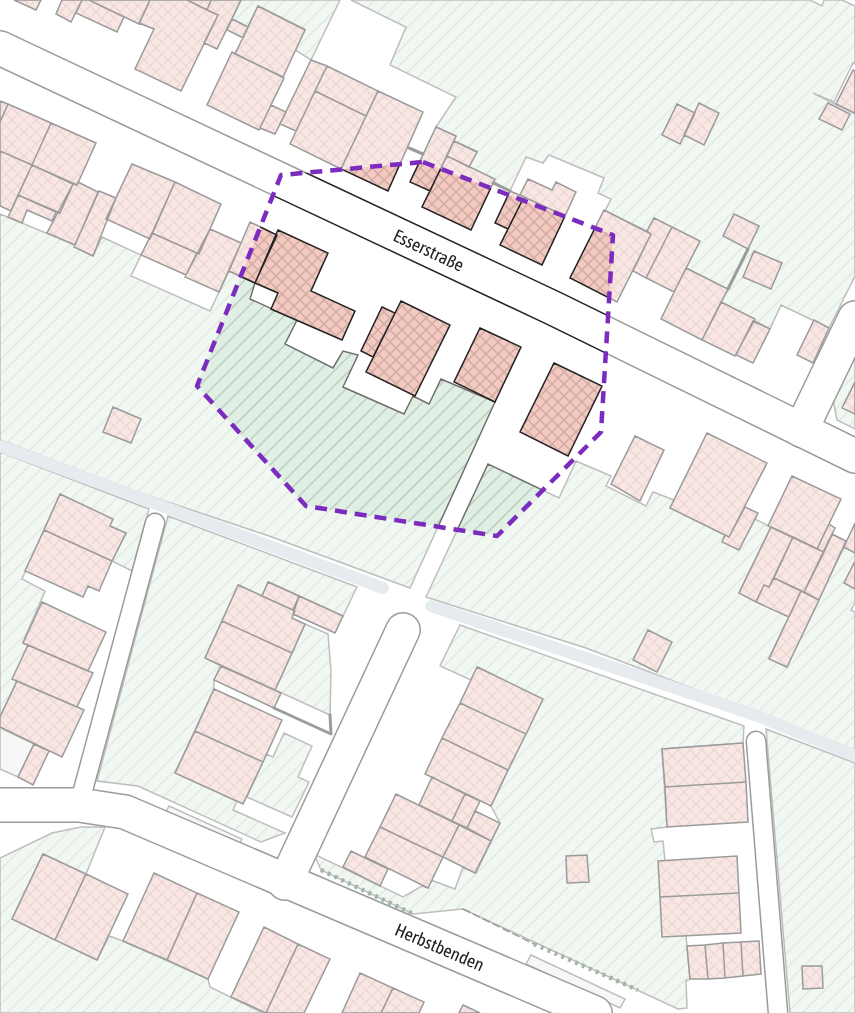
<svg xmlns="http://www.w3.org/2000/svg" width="855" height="1013" viewBox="0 0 855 1013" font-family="'Asap Condensed',sans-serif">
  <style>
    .garden { fill: url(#garden-furrows); stroke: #6f6f6f; stroke-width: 1.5; fill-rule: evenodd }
    .parking { fill: #ededed; stroke: #6f6f6f; stroke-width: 1.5 }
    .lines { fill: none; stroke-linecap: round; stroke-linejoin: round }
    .stream { stroke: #c7d3dd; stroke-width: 12 }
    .building { fill: url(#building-cross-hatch); stroke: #222; stroke-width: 1.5 }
    .lane-casing { stroke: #222; stroke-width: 21 }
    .street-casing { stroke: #222; stroke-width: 36 }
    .lane { stroke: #fff; stroke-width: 18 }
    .street { stroke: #fff; stroke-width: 33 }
    .hedge { stroke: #2f5e38; stroke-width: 4.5; stroke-dasharray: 3 4.5; stroke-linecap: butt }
    .fence { stroke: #222; stroke-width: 1.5; stroke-dasharray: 8 3; stroke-linecap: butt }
    .wall { stroke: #222; stroke-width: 3 }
    .marked { fill: none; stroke: #7b2cbf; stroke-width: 4.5; stroke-dasharray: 12 8; stroke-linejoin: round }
    .labels { text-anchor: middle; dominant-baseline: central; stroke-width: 4.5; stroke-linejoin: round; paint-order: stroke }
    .street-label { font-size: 18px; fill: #222; stroke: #fff }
  </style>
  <defs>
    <pattern id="garden-furrows" width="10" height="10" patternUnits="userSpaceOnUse" patternTransform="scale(1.5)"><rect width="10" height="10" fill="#e0efe3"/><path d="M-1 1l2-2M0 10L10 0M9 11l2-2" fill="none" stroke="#c0cdc2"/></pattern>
    <pattern id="building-cross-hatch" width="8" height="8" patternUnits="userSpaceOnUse" patternTransform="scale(1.5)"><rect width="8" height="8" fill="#f3c9c0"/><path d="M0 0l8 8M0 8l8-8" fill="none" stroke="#d0aca5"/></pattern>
  </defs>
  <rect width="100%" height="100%" fill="#fff"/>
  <!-- garden -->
  <path class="garden" d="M241,0h99l-29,60 -16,-10 10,-21 -47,-23 -10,21 -16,-8z
    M351,0h459l12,6 2,-6h18l13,6v58l-2,-1 -19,39 -21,-9 42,21v162l-26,52 -48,-23 -11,24 -49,-27 6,-13 -41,-21 -32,-49 -7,12 -42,-20 6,-12 -13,-6 6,-15 -55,-23 -6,8 -17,-6 -16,34 -41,-24 8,-16 -23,-10 2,-5 -20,-9 20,-30 -66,-32 16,-38zM734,215l25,11 -11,22z
    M0,214l75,31 -1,2 19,9 9,-19 39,18 -10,21 79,35 19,-40 26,12 -5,16 47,21 -12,24 48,24 10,-17 15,4 -15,32 61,27 9,-18 16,8 12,-25 54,23 -85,186 -141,-52 -140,-47 -129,-49z
    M855,352v30l-12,26 12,6v15l-18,-9 -4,-21z
    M0,452l149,57 -17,62 -20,-10 14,-28 -16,-7 2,-7 -52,-24 -38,84 23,12 -22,51 5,3 -11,36 -17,36z
    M576,461l35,15 -5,10 40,20 7,-14 21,8 -4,8 55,27 -2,7 32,-23 16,8 -32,66 50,24 -20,41 17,9 58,-120 11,6v11l-11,19 11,6v14l-4,7 4,2v138l-269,-102 -160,-51 62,-133 71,34z
    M168,516l189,71 -14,29 -74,-34 -7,14 -23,-11 -34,73 16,8 -7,14v9l-39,84 62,28 -4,9 52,23 -24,9 -123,-56 -41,-5z
    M305,624l23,10 3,37 -1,44 -55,-25z
    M460,625l284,101 -1,17 -81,6 5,78 -16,2 3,13 9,-1 2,20 21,75 4,43 -4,2 1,27 -9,1 -215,-100 -50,5 -92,-44 -7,-16 89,43 19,-11 6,2 3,-8 24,9 8,-22 13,6 24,-50 -9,-17 51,-107 -64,-32 -7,13 -31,-14z
    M766,729l89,34v250h-65z
    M284,733l28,13 -14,31 11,5 -17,35 -45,-20 19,-43 7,3z
    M81,827h24l-19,47 -43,-20 -31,65 85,41 12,-24 14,5 85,38 2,8 53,26h-263v-155l52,-25z"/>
  <!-- parking -->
  <path class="parking" d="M0,728l34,16 -16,33 -18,-8z
    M169,806l73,33 -5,11 -73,-34z
    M531,955l94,44 -5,9 -94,-44z"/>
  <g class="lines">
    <!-- stream -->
    <path class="stream" d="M0,446l383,142
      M431,606l327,110 97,40"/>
  </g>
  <!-- building -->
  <path class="building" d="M14,0h27l-5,10z
    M62,0h20l-11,22 -15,-8z
    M82,0h7l35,17 -7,15 -41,-19z
    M89,0h61l-11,24z
    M150,0h37l31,15 -37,76 -46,-22 19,-40 -15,-6z
    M187,0h24l-4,10z
    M211,0h30l-24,49 -13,-6 14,-28 -11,-5z
    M258,6l47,24 -22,47 -48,-23z
    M232,19l16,8 -5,11 -16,-8z
    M232,52l52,26 -25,52 -52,-25z
    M311,60l16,6 -31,65 -16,-7z
    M327,66l51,25 -12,25 -51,-25z
    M853,70l2,1v42l-19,-9z
    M315,91l51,25 -25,53 -51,-25z
    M378,91l45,21 -35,79 -47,-22z
    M0,101l8,3 -8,18z
    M699,103l20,10 -15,32 -20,-10z
    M828,103l22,11 -8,16 -23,-11z
    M8,104l43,19 -19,42 -32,-14v-29z
    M677,104l18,9 -15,31 -18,-9z
    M271,105l15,7 -11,22 -15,-6z
    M51,123l45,20 -19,42 -45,-20z
    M436,127l20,9 -26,55 -20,-9z
    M454,141l23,11 -8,15 -22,-11z
    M0,151l32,14 -21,46 -11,-5z
    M447,156l48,23 -24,51 -49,-23z
    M132,164l43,18 -25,57 -44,-20z
    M32,165l41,19 -13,29 -42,-18z
    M528,179l24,11 4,-8 20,10 -11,24 -45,-21z
    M78,182l20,10 -23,53 -28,-12 26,-49 4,1z
    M175,182l46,22 -22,50 -47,-21z
    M99,191l17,7 -23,58 -19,-9z
    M510,191l14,6 -16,32 -13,-6z
    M18,195l38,17 -4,9 -25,-11 -5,13 -14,-6z
    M524,197l41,19 -23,49 -42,-20z
    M604,210l47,24 -34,68 -47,-24z
    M734,214l25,12 -11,23 -25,-13z
    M654,218l18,9 -26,51 -13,-7 18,-37 -4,-3z
    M250,222l27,13 -22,48 -26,-12z
    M672,227l28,14 -26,51 -28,-14z
    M210,229l31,14 -22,49 -34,-15z
    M278,230l50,23 -17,38 44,20 -13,29 -71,-31 7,-16 -23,-10z
    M152,233l45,20 -11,22 -45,-20z
    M754,251l28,12 -11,26 -28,-12z
    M686,268l42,21 -26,51 -41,-21z
    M401,301l49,24 -35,71 -49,-24z
    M721,302l34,17 -20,37 -33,-16z
    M382,307l13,6 -22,44 -12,-6z
    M814,320l15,8 -16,35 -16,-8z
    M753,321l17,8 -17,34 -17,-8z
    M480,328l41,19 -26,55 -41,-20z
    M554,363l48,23 -34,70 -48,-24z
    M855,382v32l-13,-6z
    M113,407l28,12 -10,24 -28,-11z
    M707,433l60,30 -38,74 -59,-29z
    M635,436l29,14 -24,51 -29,-17z
    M792,476l49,23 -24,50 -49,-23z
    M60,494l53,25 -3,7 16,7 -14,28 -68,-31z
    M745,507l13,6 -19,37 -17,-8 3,-7 4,2z
    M855,523v30l-11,-6z
    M829,524l6,4 -11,24 -7,-3z
    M771,527l22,10 -24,50 -5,-2 -8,17 -17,-9z
    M44,530l68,31 -13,30 -11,-5 -5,11 -58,-26z
    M832,534l14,7 -27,59 -15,-8z
    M793,537l31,15 -20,40 -30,-14z
    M854,563l1,1v25l-11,-6z
    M774,578l27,13 -12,26 -33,-15 8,-17 5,2z
    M268,582l31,14 -6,14 -31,-14z
    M238,585l57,26 -3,7 13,6 -13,29 -70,-32z
    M801,591l18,9 -32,67 -18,-8z
    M299,596l44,20 -8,17 -42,-19z
    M42,602l64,30 -18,39 -65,-28z
    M222,621l70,32 -17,37 -70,-32z
    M648,630l24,12 -15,30 -24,-12z
    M28,645l65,28 -16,34 -65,-28z
    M221,666l60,27 -7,15 -60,-28z
    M477,667l66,32 -17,35 -66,-31z
    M17,681l67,29 -22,47 -62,-30v-10z
    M214,689l68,31 -19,42 -68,-31z
    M460,703l66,31 -18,36 -66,-32z
    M195,731l68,31 -20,42 -68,-31z
    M442,738l66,32 -17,36 -66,-32z
    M743,743l3,39 -81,5 -3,-38z
    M34,744l15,7 -16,34 -15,-8z
    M432,777l33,17 -13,27 -33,-16z
    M746,782l2,40 -81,5 -2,-40z
    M396,794l63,31 -16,32 -63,-30z
    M465,794l15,7 -13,27 -15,-7z
    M475,811l25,12 -9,18 -24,-13z
    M459,825l32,16 -16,32 -32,-16z
    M380,827l63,30 -15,31 -63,-31z
    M351,851l37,18 -8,17 -37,-19z
    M43,854l43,20 -31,66 -43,-21z
    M587,855l2,27 -22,1 -1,-27z
    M737,856l2,37 -79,4 -2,-36z
    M154,873l43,20 -30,67 -44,-19z
    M86,874l42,20 -31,66 -42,-20z
    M197,893l42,19 -31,67 -41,-19z
    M739,893l2,40 -79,4 -2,-40z
    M264,927l34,17 -32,69 -35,-16z
    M759,941l2,33 -18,2 -2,-34z
    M741,942l2,34 -18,2 -2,-35z
    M723,943l2,35 -17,1 -3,-34z
    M298,944l32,15 -26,54h-38z
    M705,945l3,34h-18l-3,-33z
    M802,966h20l1,22 -20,1z
    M360,973l33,15 -12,25h-39z
    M393,988l31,14 -5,11h-38z
    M463,1005l17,8h-21z"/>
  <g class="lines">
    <!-- lane casing -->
    <g class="lane-casing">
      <path id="lane" d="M756,741l22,272
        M79,805l76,-282"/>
    </g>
    <!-- street casing -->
    <g class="street-casing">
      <g id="street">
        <path id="s1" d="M0,48l553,260 302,148"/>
        <path d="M801,430l54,-112"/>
        <path id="s2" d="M0,805h79l46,7 470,201"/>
        <path d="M285,883l118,-253"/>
      </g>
    </g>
    <!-- lane -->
    <use href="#lane" class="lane"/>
    <!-- street -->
    <use href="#street" class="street"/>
    <!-- hedge -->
    <path class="hedge" d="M321,870l92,44
      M534,944l104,46"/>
    <!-- fence -->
    <path class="fence" d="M463,909l71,35"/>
    <!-- wall -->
    <path class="wall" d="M409,148l14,6
      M493,183l17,8
      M728,289l20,-40
      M274,708l57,26 -1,-19"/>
  </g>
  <!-- marked area -->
  <path d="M0 0H855V1013H0ZM423,162l190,73 -12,197 -104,104 -191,-30 -109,-120 84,-211z" fill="#fff" fill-opacity=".55" fill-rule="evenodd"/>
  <path class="marked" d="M423,162l190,73 -12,197 -104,104 -191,-30 -109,-120 84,-211z"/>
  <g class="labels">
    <!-- street labels -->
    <g class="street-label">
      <text stroke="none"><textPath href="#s1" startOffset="474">Esserstraße</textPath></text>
      <text stroke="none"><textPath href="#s2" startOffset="468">Herbstbenden</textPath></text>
    </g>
  </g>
</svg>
